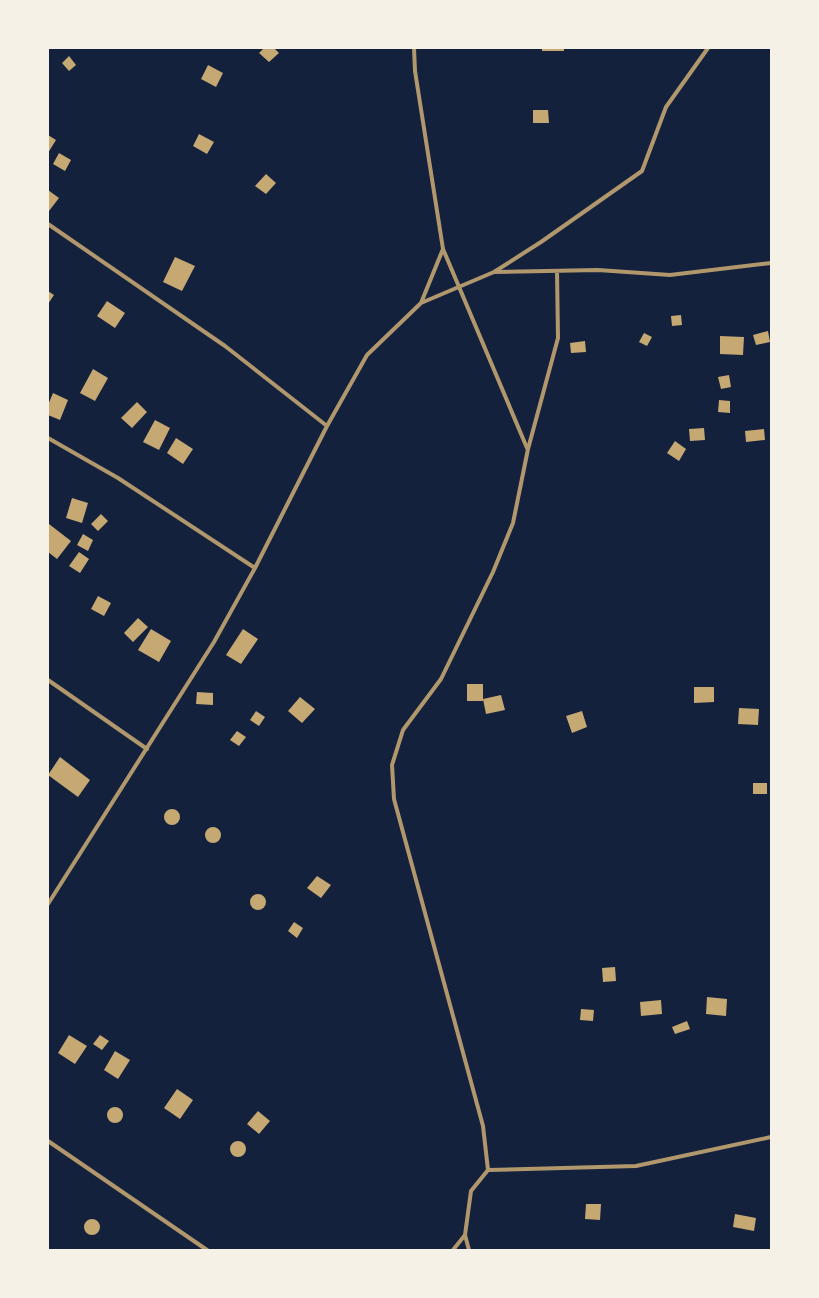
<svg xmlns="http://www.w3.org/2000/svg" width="819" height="1298" viewBox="0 0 819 1298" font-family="'Roboto Condensed',sans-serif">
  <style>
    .building { fill: #c6a872 }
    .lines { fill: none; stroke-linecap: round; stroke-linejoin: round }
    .minor { stroke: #b1986c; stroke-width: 4 }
  </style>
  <rect width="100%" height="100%" fill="#14213d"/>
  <!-- building -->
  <path class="building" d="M264,48h10l5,5 -10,9 -10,-9z
    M542,48h22v3h-22z
    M69,56l7,9 -7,6 -7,-8z
    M208,65l15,8 -7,14 -15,-8z
    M533,110h15l1,13h-16z
    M199,134l15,8 -7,12 -14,-8z
    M48,135l8,5 -8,13z
    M59,153l12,7 -6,11 -12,-7z
    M266,174l10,9 -10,11 -11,-8z
    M48,190l11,8 -10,13 -1,-1z
    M175,257l20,9 -13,25 -19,-9z
    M48,291l6,4 -6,9z
    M107,301l18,12 -10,15 -18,-12z
    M681,315l1,10 -10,1 -1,-10z
    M768,331l2,11 -14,3 -3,-10z
    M644,333l8,4 -5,9 -8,-4z
    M720,336l24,1 -1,18 -23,-1z
    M585,341l1,11 -15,1 -1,-10z
    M93,369l15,9 -13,23 -15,-8z
    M729,375l2,12 -10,2 -3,-12z
    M53,393l15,7 -8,20 -12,-5v-10z
    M719,400l11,1v12l-12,-1z
    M137,402l10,10 -15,16 -11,-10z
    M155,420l15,8 -11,22 -16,-8z
    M704,428l1,12 -15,1 -1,-12z
    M764,429l1,11 -19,2 -1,-11z
    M176,438l17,11 -10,15 -16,-11z
    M675,441l11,8 -7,12 -12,-8z
    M72,498l16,5 -6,20 -16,-5z
    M101,514l7,7 -10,10 -7,-7z
    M49,524l22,17 -14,18 -9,-7z
    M83,534l10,6 -5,11 -11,-6z
    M79,552l10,7 -9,14 -11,-7z
    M98,596l13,7 -7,13 -13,-7z
    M138,618l10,9 -15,15 -9,-9z
    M151,629l20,12 -12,21 -21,-12z
    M243,629l15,10 -17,25 -15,-9z
    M467,684h16v17h-16z
    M694,687h20v15l-20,1z
    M197,692l16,1v12l-17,-1z
    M501,695l4,15 -19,4 -3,-15z
    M300,697l15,12 -13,14 -14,-12z
    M739,708l20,1 -1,16 -20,-1z
    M256,711l9,6 -6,9 -9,-6z
    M582,711l5,16 -15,6 -6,-17z
    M237,731l9,6 -7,9 -9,-6z
    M60,757l30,23 -12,17 -30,-22z
    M753,783h14v11h-14z
    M164 817a8 8 0 1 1 16 0a8 8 0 1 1-16 0Z
    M205 835a8 8 0 1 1 16 0a8 8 0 1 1-16 0Z
    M317,876l14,9 -10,13 -14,-10z
    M250 902a8 8 0 1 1 16 0a8 8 0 1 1-16 0Z
    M294,922l9,6 -6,10 -9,-7z
    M615,967l1,14 -13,1 -1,-14z
    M707,997l20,2 -1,17 -20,-2z
    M661,1000l1,14 -21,2 -1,-14z
    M581,1009l13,1 -1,11 -13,-1z
    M687,1021l3,8 -15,5 -3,-7z
    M69,1035l18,11 -12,18 -17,-11z
    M100,1035l9,6 -7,9 -9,-6z
    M115,1051l15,9 -12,19 -14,-9z
    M177,1089l16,11 -13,19 -16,-11z
    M107 1115a8 8 0 1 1 16 0a8 8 0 1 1-16 0Z
    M258,1111l12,10 -11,13 -12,-10z
    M230 1149a8 8 0 1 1 16 0a8 8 0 1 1-16 0Z
    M586,1204h15l-1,16 -15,-1z
    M735,1214l21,4 -2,13 -21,-4z
    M84 1227a8 8 0 1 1 16 0a8 8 0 1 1-16 0Z"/>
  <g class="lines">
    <!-- minor -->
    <path class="minor" d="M414,48l1,23 28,178 -22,54
      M48,224l177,122 102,80
      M443,249l84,199
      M495,272l103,-2 72,5 101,-12
      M48,438l70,40 137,90
      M48,680l99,69
      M48,904l166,-262 41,-74 72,-142 40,-71 54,-52 73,-31 47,-30 101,-71 24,-64 42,-59
      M48,1141l159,109
      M488,1170l148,-4 135,-29
      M465,1235l4,15
      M453,1250l12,-15 6,-44 17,-21 -5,-44 -89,-327 -2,-34 11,-35 38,-51 52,-107 20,-49 15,-74 30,-111 -1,-67"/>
  </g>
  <!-- border -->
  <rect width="819" height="1298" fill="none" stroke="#f6f1e7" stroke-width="98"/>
</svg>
